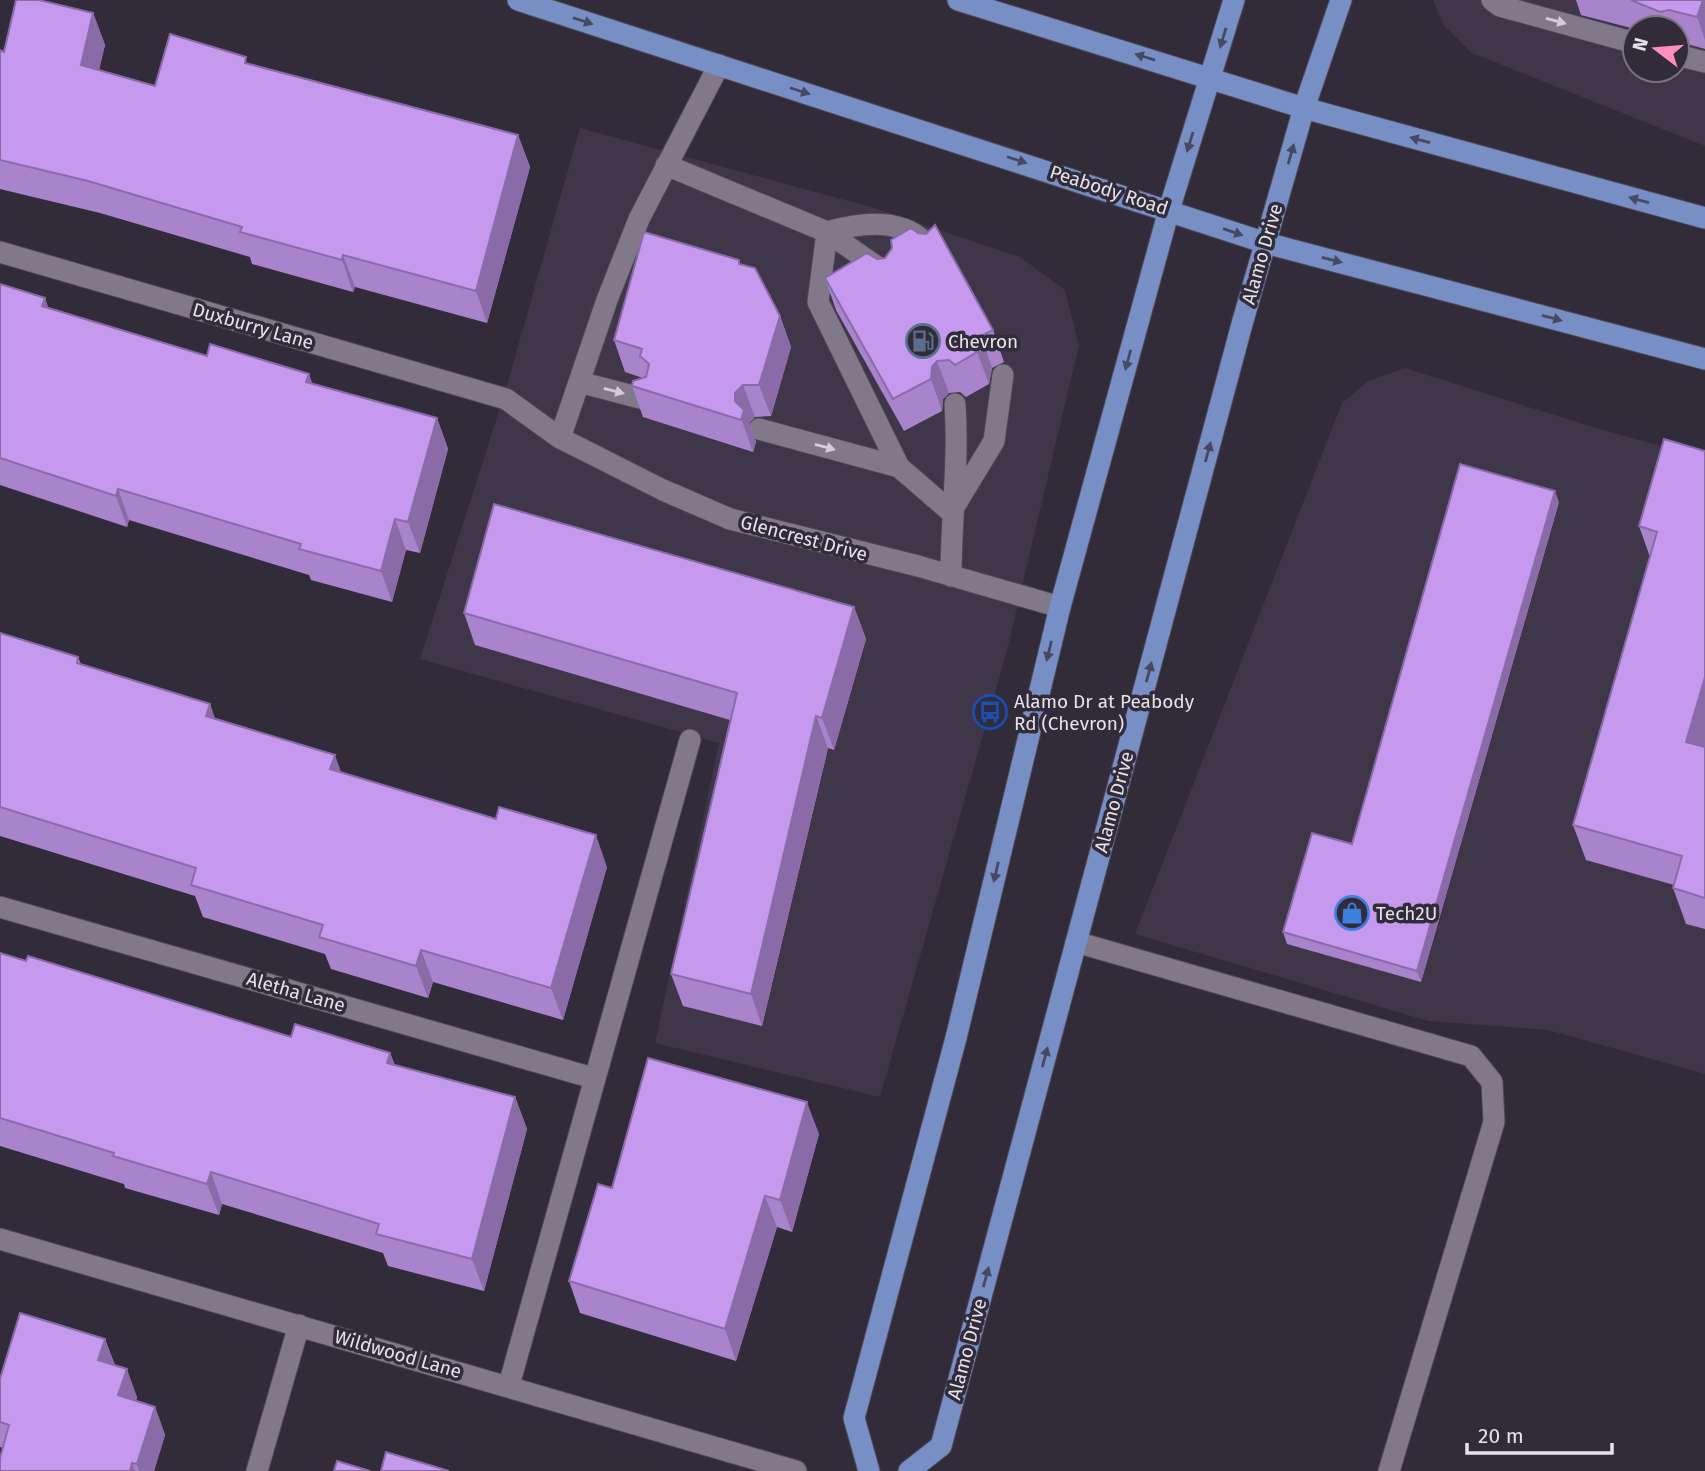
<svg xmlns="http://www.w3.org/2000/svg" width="1705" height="1471" viewBox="0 0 1705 1471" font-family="'Fira Sans',sans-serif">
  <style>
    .built { fill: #3f3649; fill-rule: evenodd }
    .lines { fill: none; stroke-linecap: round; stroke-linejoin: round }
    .minor-casing { stroke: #4f4955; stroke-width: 23 }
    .major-casing { stroke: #4f4955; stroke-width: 23 }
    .minor { stroke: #817989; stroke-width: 21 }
    .major { stroke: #778fc5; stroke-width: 21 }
    .wall { fill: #a984cd }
    .shaded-wall { fill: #8a6ba7 }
    .building { fill: #c599ee; stroke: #8a6ba7; stroke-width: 2 }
    .oneway { fill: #474963 }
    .oneway2 { fill: #d2cdd7 }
    .labels { text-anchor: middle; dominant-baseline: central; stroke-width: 7; stroke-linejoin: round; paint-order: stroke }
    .street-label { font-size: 19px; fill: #e6e2eb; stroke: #322b39 }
    .poi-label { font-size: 19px; fill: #e6e2eb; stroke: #322b39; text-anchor: start }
  </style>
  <rect width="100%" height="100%" fill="#322b39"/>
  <!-- built -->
  <path class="built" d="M1433,0h272v146l-233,-93 -28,-27zM1635,28h42v42h-42z
    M580,128l291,79 149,50 45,33 14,55 -73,309 -126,443 -225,-54 64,-300 -299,-84 85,-267z
    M1405,368l191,60 109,30v616l-157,-44 -120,-9 -293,-87 207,-531 26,-22z"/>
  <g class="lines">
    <!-- minor casing -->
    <g class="minor-casing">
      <path id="minor" d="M1492,0l8,6 135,37
        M1677,55l28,7
        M666,165l161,67 59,41
        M929,247c-25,-31 -69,-24 -102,-15l-9,70 81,165 52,45 43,-71 9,-66
        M0,252l506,147 54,39 103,52 67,29 188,47 142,41
        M579,382l69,18
        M759,429l140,38
        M560,438l47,-138 32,-81 80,-154
        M951,576c0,-57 8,-114 4,-172
        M0,907l593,171
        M1076,942l395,114 21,26 2,40 -105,349
        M0,1239l796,232
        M509,1385l181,-645
        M257,1471l42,-146"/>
    </g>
    <!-- major casing -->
    <g class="major-casing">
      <path id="major" d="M518,0l748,243 439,116
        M958,0l346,108 401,110
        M869,1471l-15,-53 102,-380 104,-431 109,-397 65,-210
        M909,1471l32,-25 301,-1122 62,-216 37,-108"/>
    </g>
    <!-- minor -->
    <use href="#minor" class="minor"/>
    <!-- major -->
    <use href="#major" class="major"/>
  </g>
  <!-- wall -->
  <path class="wall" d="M1576,0h129v49l-25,-7 -3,1v-15h-42v1l-54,-14z
    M93,13l12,32 -6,25 56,16 94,-22 269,71 12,32 -43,156 -132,-36 -2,5 -101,-28 -2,-7 -150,-44 -100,-24v-139l4,2z
    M740,264l40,52 11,31 -20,69 -16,1 -6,6 7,19 -3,10 -110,-35 -11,-31 11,-8 -18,-6 -11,-32z
    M825,278l168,52 11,32 -12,6 -3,16 -23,13 -6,-5 -11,1 -6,6 -1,12 -38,20 -68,-121z
    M0,284l45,14 3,10 159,48 102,18 3,10 125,34 11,31 -28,104 -14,-3 -14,52 -81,-22 -2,-5 -180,-55 -2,7 -127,-42z
    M1705,451v478l-19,-5 -13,-36 1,-3 -88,-25 -13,-35 77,-268 -11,-31z
    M1559,502l-138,480 -134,-38 -4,-12 69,-88z
    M854,607l12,32 -32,111 -6,-2 -66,278 -79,-20 -12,-32 59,-254 -255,-75 -11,-32z
    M0,633l78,24 3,7 129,40 5,15 126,54 266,94 -44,153 -130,-38 -5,16 -97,-29 -6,-15 -122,-37 -8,-21 -195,-60z
    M0,953l291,84 99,16 5,12 120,32 12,32 -43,162 -96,-25 -5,-13 -161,-49 -3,11 -94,-27 -1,-4 -124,-38z
    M819,1134l-27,98 -15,-5 -41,134 -156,-48 -11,-32 43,-93z
    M105,1339l10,26 22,32 -1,4 19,6 10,28 -11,36h-154l3,-23 -3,-1v-68z"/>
  <!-- shaded-wall -->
  <path class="shaded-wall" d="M1703,0h2v40l-8,-23z
    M93,13l12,32 -13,52 -11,-32z
    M518,135l12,32 -43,156 -11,-32z
    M343,255l12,32 -2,5 -11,-32z
    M45,298l11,31 -14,-23z
    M780,316l11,31 -20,69 -12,-31z
    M981,336l11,32 -3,16 -12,-32z
    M937,361l12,32 -6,6 -1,12 -11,-32 1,-12z
    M309,374l11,31 -14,-23z
    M743,385l12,32 -6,6 7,19 -3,10 -18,-51v-8z
    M437,418l11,31 -28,104 -12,-31z
    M118,489l11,31 -2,7 -11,-31z
    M1555,491l4,11 -138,480 -4,-11z
    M395,519l11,31 -14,52 -11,-31z
    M854,607l12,32 -32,111 -12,-32z
    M1705,677v81l-19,-16z
    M210,704l11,32 -15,-20z
    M816,716l12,32 -66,278 -11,-32z
    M335,755l11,31 -16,-17z
    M596,835l11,32 -44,153 -12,-32z
    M421,950l12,32 -5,16 -12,-32z
    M390,1053l12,32 -15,-22z
    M515,1097l12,32 -43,162 -12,-32z
    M807,1102l12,32 -27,98 -12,-32z
    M211,1172l11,32 -3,11 -12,-31z
    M765,1196l12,31 -41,134 -11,-32z
    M105,1339l10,28 -17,-7z
    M127,1369l10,28 -9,26 -10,-28z
    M155,1407l10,28 -11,36h-15l-2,-7z
    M132,1463l3,8h-5z"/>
  <!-- building -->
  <path class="building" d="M16,0h23l54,13 -12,52 74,21 15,-52 76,23 -1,6 273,72 -42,156 -133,-36 -1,5 -102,-28 2,-5 -154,-46 -88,-21v-110l4,2z
    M1631,0h72l-6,17 -28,-7 -9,2z
    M935,225l58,105 -12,6 -4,16 -22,13 -6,-5 -12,1 -5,6 -1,12 -38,20 -68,-121 42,-25 10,6 8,-1 7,-10 -1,-8 20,-12 7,5 8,1z
    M644,232l95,28v4l16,4 25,48 -21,69h-16l-8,8v8l9,9 -3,10 -109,-34 1,-5 13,-4 3,-13 -9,-8 2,-7 -28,-9z
    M0,284l45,14 -3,8 165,50 3,-12 99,30 -3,8 131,36 -29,104 -13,-3 -14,52 -82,-22 2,-5 -183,-55 -2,7 -116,-38z
    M1664,439l41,12v226l-19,65 19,5v151l-32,-10 9,-32 -109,-31 84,-293 -18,-6z
    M1460,464l95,27 -138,480 -134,-39 29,-99 40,11z
    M494,504l360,103 -32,111 -6,-2 -65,278 -80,-20 66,-281 -273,-80z
    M0,633l78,24 -1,6 133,41 -4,12 129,39 -5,14 166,50 3,-12 97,28 -45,153 -130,-38 -5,16 -97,-29 4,-12 -132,-40 5,-17 -196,-61z
    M0,953l26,8 2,-5 263,81 4,-13 95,29 -3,10 128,34 -43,162 -96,-25 3,-10 -168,-52 -4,12 -94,-28 1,-3 -114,-35z
    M648,1058l159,44 -27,98 -15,-4 -40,133 -156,-48 29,-97 14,4z
    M20,1313l85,26 -7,21 29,9 -9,26 37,12 -18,57 -5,-1 -2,8h-130v-13l9,-33 -9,-3v-43z
    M386,1452l63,19h-68z
    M337,1461l33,10h-36z"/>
  <!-- one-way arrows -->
  <defs><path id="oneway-solid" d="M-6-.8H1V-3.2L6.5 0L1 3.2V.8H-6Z" transform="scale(1.75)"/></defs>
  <g class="oneway">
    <use href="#oneway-solid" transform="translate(583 21) rotate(18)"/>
    <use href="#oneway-solid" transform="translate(1223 38) rotate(107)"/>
    <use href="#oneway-solid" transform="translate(1145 57) rotate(-163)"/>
    <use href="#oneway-solid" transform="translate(800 91) rotate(18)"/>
    <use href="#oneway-solid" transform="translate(1420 140) rotate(-165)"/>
    <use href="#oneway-solid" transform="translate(1190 142) rotate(107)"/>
    <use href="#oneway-solid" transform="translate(1291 154) rotate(-74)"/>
    <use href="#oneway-solid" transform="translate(1017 160) rotate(18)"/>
    <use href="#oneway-solid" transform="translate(1639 200) rotate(-165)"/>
    <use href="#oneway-solid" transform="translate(1233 232) rotate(19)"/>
    <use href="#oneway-solid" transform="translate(1332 260) rotate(14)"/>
    <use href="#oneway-solid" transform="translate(1552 318) rotate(15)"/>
    <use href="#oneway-solid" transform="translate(1128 360) rotate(105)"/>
    <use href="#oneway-solid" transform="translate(1208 452) rotate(-75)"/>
    <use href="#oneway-solid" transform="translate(1049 651) rotate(104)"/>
    <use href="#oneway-solid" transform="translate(1149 672) rotate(-75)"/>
    <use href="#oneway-solid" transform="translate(996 872) rotate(103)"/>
    <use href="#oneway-solid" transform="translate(1045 1057) rotate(-75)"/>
    <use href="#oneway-solid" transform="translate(986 1277) rotate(-75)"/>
  </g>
  <g class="oneway2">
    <use href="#oneway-solid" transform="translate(1556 21) rotate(15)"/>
    <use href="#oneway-solid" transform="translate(614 391) rotate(14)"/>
    <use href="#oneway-solid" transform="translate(825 447) rotate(15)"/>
  </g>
  <!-- icons -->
  <defs>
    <g id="fuel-ring" transform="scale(1.75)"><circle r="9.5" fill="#322b39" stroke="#5c6f8a" stroke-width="1.5"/><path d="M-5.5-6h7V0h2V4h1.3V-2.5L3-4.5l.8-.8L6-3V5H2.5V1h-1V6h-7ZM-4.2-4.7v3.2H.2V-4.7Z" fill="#5c6f8a"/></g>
    <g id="bus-ring" transform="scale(1.75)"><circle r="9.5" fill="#322b39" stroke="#1a4fb4" stroke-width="1.5"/><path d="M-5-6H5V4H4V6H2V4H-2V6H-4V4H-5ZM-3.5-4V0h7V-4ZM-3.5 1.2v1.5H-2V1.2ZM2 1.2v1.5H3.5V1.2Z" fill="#1a4fb4"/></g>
    <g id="shop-ring" transform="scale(1.75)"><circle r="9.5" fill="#322b39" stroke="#3f7fe0" stroke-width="1.5"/><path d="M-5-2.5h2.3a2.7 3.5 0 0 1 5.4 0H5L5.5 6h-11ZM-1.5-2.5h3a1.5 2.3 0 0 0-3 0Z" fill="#3f7fe0"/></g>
  </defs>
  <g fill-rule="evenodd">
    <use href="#fuel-ring" x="923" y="341"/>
    <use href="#bus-ring" x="990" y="712"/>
    <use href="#shop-ring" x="1352" y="913"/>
  </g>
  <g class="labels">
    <!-- street labels -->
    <g class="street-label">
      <text transform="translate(1109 190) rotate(18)">Peabody Road</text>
      <text transform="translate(1262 254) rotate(-74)">Alamo Drive</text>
      <text transform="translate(253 326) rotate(16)">Duxburry Lane</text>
      <text transform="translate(804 538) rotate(15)">Glencrest Drive</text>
      <text transform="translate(1114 802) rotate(-75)">Alamo Drive</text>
      <text transform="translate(296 992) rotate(16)">Aletha Lane</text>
      <text transform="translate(967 1349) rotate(-75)">Alamo Drive</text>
      <text transform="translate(398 1354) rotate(16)">Wildwood Lane</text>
    </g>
    <!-- poi labels -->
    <g class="poi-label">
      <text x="948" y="341">Chevron</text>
      <text x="1014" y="701">Alamo Dr at Peabody<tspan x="1014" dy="22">Rd (Chevron)</tspan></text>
      <text x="1376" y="913">Tech2U</text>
    </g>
  </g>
  <!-- north arrow -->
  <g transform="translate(1656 49) rotate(286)"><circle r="33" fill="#322b39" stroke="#7a7480" stroke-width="2"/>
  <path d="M0-5L12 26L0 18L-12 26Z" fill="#ff8eba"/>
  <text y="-10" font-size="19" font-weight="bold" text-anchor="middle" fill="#e6e2eb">N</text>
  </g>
  <!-- scale -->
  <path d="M1467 1443v10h145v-10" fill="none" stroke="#e6e2eb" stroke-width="3.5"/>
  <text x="1478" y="1443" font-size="21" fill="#e6e2eb" stroke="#322b39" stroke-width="5" paint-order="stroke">20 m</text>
</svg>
